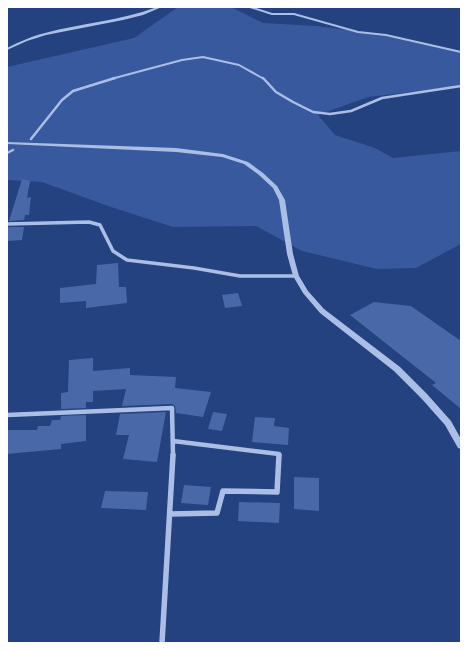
<svg xmlns="http://www.w3.org/2000/svg" width="468" height="650" viewBox="0 0 468 650" font-family="'Noto Sans',sans-serif">
  <style>
    .green { fill: #39599e }
    .building { fill: #4868a7 }
    .lines { fill: none; stroke-linecap: round; stroke-linejoin: round }
    .minor-tunnel { stroke: #455e93; stroke-width: 2.5; stroke-dasharray: 2.5 1.5; stroke-linecap: butt }
    .minor-far4 { stroke: #abbfe6; stroke-width: 2 }
    .minor-far3 { stroke: #abbfe6; stroke-width: 2.5 }
    .minor-far2 { stroke: #abbfe6; stroke-width: 3.5 }
    .minor-far1 { stroke: #abbfe6; stroke-width: 4.5 }
    .minor { stroke: #abbfe6; stroke-width: 5.5 }
    .tertiary { fill: #abbfe6; fill-rule: evenodd }
  </style>
  <rect width="100%" height="100%" fill="#244180"/>
  <!-- green -->
  <path class="green" d="M178,7h53l32,16 54,3 69,9 75,16v35l-93,11 -50,18 17,20 40,13 18,10 68,-7v93l-45,24 -39,1 -75,-18 -46,-25 -83,1 -62,-20 -69,-25 -35,-2v-113l127,-29z"/>
  <!-- building -->
  <path class="building" d="M22,179l8,2 -3,17 4,-1 -2,18h-4l-1,5 -15,1z
    M7,227h17l-2,13 -15,1z
    M118,263l1,24h7l1,16 -41,5v-7l-26,2v-15l36,-4 1,-19z
    M238,293l4,13 -17,2 -3,-13z
    M374,302l37,4 50,35v68l-29,-24 4,-2 -86,-68z
    M93,358v13l37,-3v7l46,2 -1,11 36,4 -8,25 -27,-4 -1,-7 -3,-2 -50,2 4,-17 -33,2v11h-7v6l-25,1v-16l7,-1 1,-32z
    M166,412l-9,50 -34,-3 6,-24h-13l4,-21z
    M213,412l14,2 -5,17 -14,-2z
    M86,415v26l-25,3v5l-54,5v-24h30l1,-4h12l2,-6h8l1,-4z
    M255,417l20,1 -1,8 15,2 -1,17 -36,-3z
    M294,477l25,1v33l-25,-2z
    M184,485l27,2 -3,18 -27,-2z
    M105,491l43,1 -2,18 -45,-2z
    M239,502l41,1 -1,20 -41,-2z"/>
  <g class="lines">
    <!-- minor-tunnel -->
    <path class="minor-tunnel" d="M13,150l18,-11"/>
    <!-- minor-far4 -->
    <path class="minor-far4" d="M250,7l22,7h22l64,18 28,3 75,17
      M111,79l71,-19 21,-3 36,8 25,14"/>
    <!-- minor-far3 -->
    <path class="minor-far3" d="M263,78l13,14 17,10 20,10 17,2 21,-3 31,-13 79,-12
      M31,139l31,-39 11,-9 42,-13
      M7,153l6,-3"/>
    <!-- minor-far2 -->
    <path class="minor-far2" d="M7,224l82,-2 11,3 13,26 14,9 67,8 46,8h56"/>
    <!-- minor-far1 -->
    <path class="minor-far1" d="M7,415l165,-7 1,48
      M173,441l106,13v2"/>
    <!-- minor -->
    <path class="minor" d="M170,514l47,-1 6,-22 54,1 2,-37
      M162,643l11,-188"/>
    <!-- tertiary -->
    <path class="tertiary" d="M157,7h5l-19,8 -20,5 -77,15 -19,6 -20,9v-2c12,-6 25,-12 38,-15 37,-10 75,-12 112,-26z
      M7,142l169,6 47,6 25,8 15,11 14,13 8,14 8,54 6,22 9,15 16,18 76,58 27,27 24,27 10,18v10l-3,-1 -13,-23 -24,-27 -27,-27 -74,-58 -17,-20 -10,-17 -6,-22 -8,-54 -6,-12 -14,-13 -15,-11 -22,-7 -46,-5 -169,-8z"/>
  </g>
  <!-- border -->
  <rect width="468" height="650" fill="none" stroke="#ffffff" stroke-width="16"/>
</svg>
